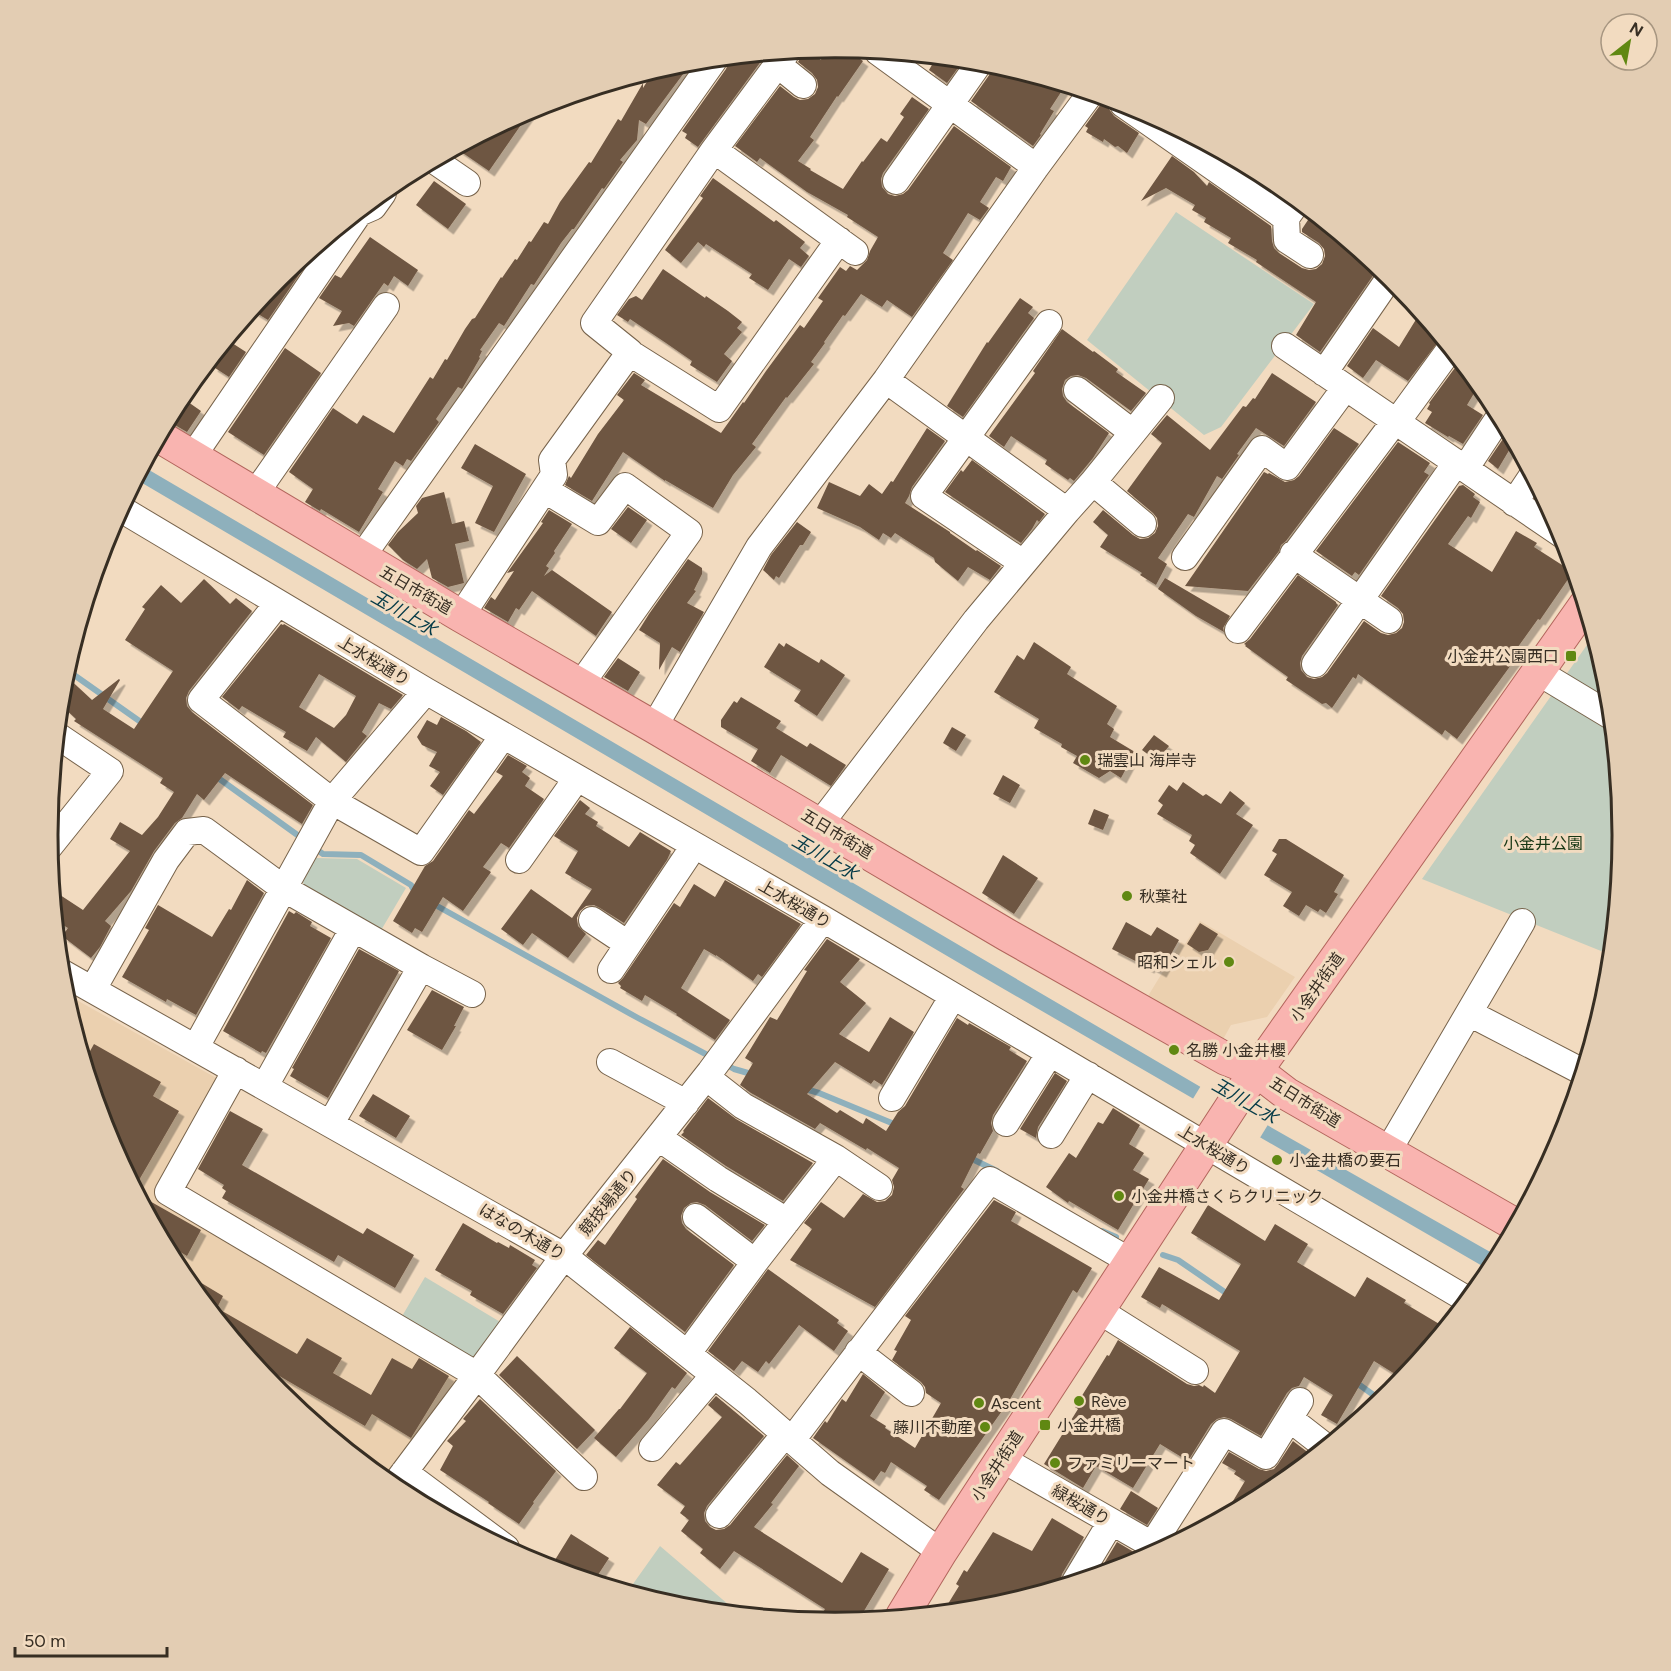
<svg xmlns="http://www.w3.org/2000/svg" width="1671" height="1671" viewBox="0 0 1671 1671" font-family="Figtree,'Noto Sans JP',sans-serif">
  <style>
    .built { fill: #ebd0af }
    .green { fill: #c1cebf }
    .water { fill: #8eb0bc }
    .pier { fill: #f2dbc0 }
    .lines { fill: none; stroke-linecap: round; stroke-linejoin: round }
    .stream { stroke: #8eb0bc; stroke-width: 6 }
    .building { fill: #6e5642; fill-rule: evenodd; filter: url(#shadow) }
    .minor-casing { stroke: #77634b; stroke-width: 28 }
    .major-casing { stroke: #b2655c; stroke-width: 34 }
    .minor { stroke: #fff; stroke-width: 26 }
    .major { stroke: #f9b4b0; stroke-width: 32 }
    .poi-dot { fill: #608812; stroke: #f2dbc0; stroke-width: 2 }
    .labels { text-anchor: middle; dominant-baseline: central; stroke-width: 6; stroke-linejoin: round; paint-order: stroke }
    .street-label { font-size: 16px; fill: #372e23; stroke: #f2dbc0 }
    .poi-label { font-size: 16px; fill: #372e23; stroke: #f2dbc0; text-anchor: start }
    .park-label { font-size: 16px; fill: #173714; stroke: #f2dbc0 }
    .water-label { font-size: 18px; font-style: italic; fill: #033946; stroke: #f2dbc0 }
    .rim { fill: none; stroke: #372e23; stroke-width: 3 }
  </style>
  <defs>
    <filter id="shadow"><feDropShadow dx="5.5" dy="5.5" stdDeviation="0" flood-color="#0004"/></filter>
  </defs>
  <rect width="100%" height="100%" fill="#f2dbc0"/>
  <!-- built -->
  <path class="built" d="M1200,921l95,56 -28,40 -36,8 -10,18 -76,-42 36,-59 4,2z
    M64,993l156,87 -66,114 308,183 -78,102 -106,-87 -97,-119 -73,-136z"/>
  <!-- green -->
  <path class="green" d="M1176,212l138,92 -93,123 -17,8 -117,-95z
    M1594,635l14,47 15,154 -12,119 -189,-76z
    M316,858l41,1 49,29 -26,44 -76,-44 -1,-7z
    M425,1277l77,46 -22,33 -11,3 -68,-41z
    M660,1546l76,65 -2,2 -52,-5 -54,-17z"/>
  <!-- water -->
  <path class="water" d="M144,467l1072,629 283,161 -8,14 -520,-301 -834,-490z"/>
  <!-- pier -->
  <path class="pier" d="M1202,1084l67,39 -11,18 -67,-39z"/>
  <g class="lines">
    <!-- stream -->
    <path class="stream" d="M67,670l78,55
      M214,775l89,64
      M313,847l10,7 38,1 50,30 5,9
      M430,902l208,116 75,40
      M725,1064l9,5 21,6
      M802,1088l17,5 80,33
      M968,1157l29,14
      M1102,1231l14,6
      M1163,1255l15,5 51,35
      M1354,1381l28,20"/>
  </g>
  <!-- building -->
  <path class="building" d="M836,48l10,1 17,12 -25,36 -1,-1 -27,41 4,3 -16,21 13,8 -1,1 33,19 19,-28 1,1 18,-24 6,4 17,-25 -4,-3 12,-17 17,12 -46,64 -2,6 1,8 6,7 7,2 8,-2 5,-4 46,-64 57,41 -8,14 -7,-4 -16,25 9,6 -9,12 -12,-7 -25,40 10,7 -41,57 -25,-17 -5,7 -21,-13 -16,22 -2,-1 -19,27 1,1 -14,19 3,2 -27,34 -1,-1 -34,47 4,3 -23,28 -20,33 -48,-28v1l-42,-29 -31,49 -27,-16 4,-9 2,2 27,-44 26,-34 -7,-5 17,-22 11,7 -4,5 80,48 22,-31 1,1 22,-32 34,-46 4,3 19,-27 -5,-3 22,-31 6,4 4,-5 7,4 10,-10 3,-9 8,-14 -31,-20 1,-2 -41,-23 -47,-34 -3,4 -22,-16 45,-60 14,11 6,3 8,-1 7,-5 3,-7 -1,-7 -5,-7 -14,-11 3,-6 13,-1 7,5 3,-11z
    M757,56l5,4 -64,87 -13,-9 2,-4 -5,-3 44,-62 4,-11z
    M936,58l27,3 -16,22 -18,-13z
    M692,62l-46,62 -7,-4 -2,20 -17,20 3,2 -19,27 -2,-1 -28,41h-2l-11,14 -27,42 -3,-1 -27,42 -5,-3 -19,27 2,1 -3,6 1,1 -18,31 -4,-2 -22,32 3,3 -28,39 -4,-2 -4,7 -8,-5 -17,28 5,3 -24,40 -38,-23 -1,2 -15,-9 8,-13 -24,-17 44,-64 24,16 6,-9 31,18 36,-56 3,2 12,-20 2,1 18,-31 7,-10 3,-1 26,-41 1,1 13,-19 2,1 12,-19 2,1 13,-20 4,2 12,-22 29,-40 2,1 27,-44 3,2 22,-38v5l10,-16 29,-9z
    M995,65l70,21 -15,23 4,2 -14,23 1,1 -8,11 -62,-45 21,-30z
    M1101,104l8,5 5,7 25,17 -12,20 -9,-7 -3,1 -11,-8 -1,3 -17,-10 2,-4 -3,-2z
    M532,109l-43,62 -32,-22 34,-18z
    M1172,156l22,16 13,14 2,-4 62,44 1,15 2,7 5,5 23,15 7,2 7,-1 6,-5 3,-8 -1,-7 -5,-6 -17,-11v-3l8,-12 6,3 2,-3 61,50 -59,85 -24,-17 20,-33 -60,-40 1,-2 -29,-17 3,-5 -27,-16 2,-4 -14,-8 3,-5 -29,-17 -25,13z
    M713,178l61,44 2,-2 29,22 -5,6 9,8 -8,11 -12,-8 -21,31 -19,-12 3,-4 -46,-30 -2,3 -6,-5 -17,21 -16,-13 38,-52 -3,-2z
    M434,181l32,23 -18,25 -32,-24z
    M370,237l48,33 -10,16 -14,-10 -6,10 -4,-3 -30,43 -5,-3 -16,3 9,-15 -23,-13 16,-23 6,3z
    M315,249l1,1 -48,70 -15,-9 26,-33z
    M663,269l42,29 1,-2 22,15 14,11 -5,6 5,4 -18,22 8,7 -15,21 -27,-17 2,-4 -26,-18 -36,-24 -2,3 -11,-7 12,-16 7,-3 6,4z
    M1020,298l13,9 -5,6 6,5 -71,99 -16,-11 40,-64 1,1z
    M1420,313l21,25 -33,43 -32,-21 -13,18 -16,-12 26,-38 26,19z
    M1062,329l31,23 1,-1 24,18 -2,3 30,21 -15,18 -45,-33 -8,-3 -7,1 -6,4 -3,9 1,7 4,6 42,31 -16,25 -19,23 -4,-3 -2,2 -23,-16 2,-4 -36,-24 -7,11 -15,-11 46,-63 -2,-2z
    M229,341l17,11 -17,25 -17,-11z
    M285,348l36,25 -57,82 -36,-23z
    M1460,361l19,24 -12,20 16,10 -20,29 -14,-8 -1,1 -23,-14 7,-11 -5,-3 3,-5 -1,-1z
    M1272,373l44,29 -32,44 -28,-18 -19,26 2,1 -17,24 -5,-3 -23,41 -6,-3 -30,44 9,6 -11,21 -16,-10 2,-2 -42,-26 8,-12 -15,-13 10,-12 30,25 7,4 8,-1 7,-5 3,-7 -1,-8 -4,-5 -26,-22 35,-48 -11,-9 16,-19 43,35 33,-44 3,1 7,-9 2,1z
    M181,397l20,14 -14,21 -19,-11z
    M927,428l18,13 -33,46 -3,9 -4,7 45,29v1l26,18 1,-1 24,16 -11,14 -22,-13 -10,14 -23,-19 -1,-4 -39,-25 -4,5 -8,-5 -4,7 -19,-13 -43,-19 12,-26 31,14 9,-12 13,10 9,-13 2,1z
    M1334,428l25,16 -73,97 -5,4 -2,6 -31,40 -63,-5 79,-114 4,2 1,-1 16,9 9,-2 5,-4z
    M1507,433l3,2 4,7 -16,27 -10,-8z
    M1398,442l32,21 -6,9 5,3 -70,100 -4,-3 -3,4 -36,-25z
    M475,444l51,30 -32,58 -19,-9 18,-37 -32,-18z
    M972,460l73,54 -6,8 -2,-2 -5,9 -11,14 -76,-51 16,-22 2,2z
    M1463,485l12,9 -2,3 7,5 -9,16 -3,-2 -20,28 44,28 24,-41 21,12 -3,4 39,25 -33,48 -2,-1 -23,32 4,3 -62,85 -12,-9 -3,5 -84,-61 -2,5 -3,-2 -21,31 -6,-5 -4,1 -36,-24 2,-3 -43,-31 1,-1 -2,-1 6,-5 48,-64 38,27v1l2,2 -36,51 -2,7 1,7 6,7 7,2 8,-2 5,-4 37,-52 17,12 7,2 8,-2 6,-5 2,-6 -1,-8 -5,-6 -17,-12 78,-110z
    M444,492l8,32 12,-3 5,20 -14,3 9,39 -16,4 -16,-9 -5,-19 -10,10 -14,-9 -15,-15 10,-13 20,-19 -2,-7 6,-8z
    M628,507l19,13 -16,23 -20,-14z
    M549,510l23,14 -18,27 1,2 -9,13 3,2 -5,8 8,-6 60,42 -16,24 -64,-45 -13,19 -3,-2 -8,14 -24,-14 7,-11 4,3 19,-29 -7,2 36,-50 -2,-1z
    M797,522l14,10 -8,13h-3l-21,33 -3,-2 -2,4 -11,-10 8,-15z
    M688,559l14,9v6l-8,16 2,1 -9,12 17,9 -24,40 -8,-5 -13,23 1,-27 -21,-13 10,-16z
    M1165,578l65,38 -7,12 1,4 -28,-16 -38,-27z
    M204,579l26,25 6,-6 16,13 -63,80 -3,7 1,8 5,6 121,93 -11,19 -77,-51 -21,27 -7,-6 -15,24 -7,5 -21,28 -23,40 -26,30 6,5 -11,21 -9,11 -29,-22 6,-8 -12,-7 -2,-30 29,19 47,-59 -20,-12 10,-17 22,13 16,-18 16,-25 -14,-9 3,-5 -89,-57 2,-2 -15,-14 2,-23 2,-7 27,25 27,-21 1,1 -17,29 31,20 39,-58 -48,-31 20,-31 -3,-2 19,-22 20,18z
    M281,624l2,1 1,-1 119,71 -12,14 -12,-6 -17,29 5,4 -21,26 -30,-25 -9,14 -24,-14 3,-5 -44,-26 -3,4 -17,-13zM319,674l37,22 -10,19 -12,13 -35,-21z
    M1034,642l37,25 -4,7 50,32 -10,18 7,5 -4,8 25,15 -14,26 -11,-7 -11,7 -26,-15 4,-7 -16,-9 1,-3 -28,-16 5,-9 -45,-27 23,-37 7,5z
    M779,643l5,4 2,-4 33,20 2,-4 24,16 -28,41 -23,-15 7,-11 -37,-23z
    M618,658l22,14 -12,19 -24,-14z
    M741,697l40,24 -5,7 31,19 3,-4 36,22 -15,21 -50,-31 -11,18 -19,-12 7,-12 -37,-22v-7l13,-19 3,2z
    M441,717l25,14 15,11 -38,53 -13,-9 10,-14 -11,-6 8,-14 -15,-7 -5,-8 10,-17 10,5z
    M952,727l14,8 -10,16 -13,-8z
    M1154,735l15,11 -12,15 -15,-11z
    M508,755l19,11 -5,6 8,6 -5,8 19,13 -35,49 -8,-5 -18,24 8,5 -28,39 -20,-14 -21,35 -7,-4 -3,5 -19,-12 32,-55 8,-5 36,-51 5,4 29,-38 -7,-4z
    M1003,775l17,10 -10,18 -17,-9z
    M1183,782l20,14 3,-2 15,10 9,-13 15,12 -9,11 17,11 -33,49 -30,-21 5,-8 -6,-4 3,-6 -35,-21 6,-9 -5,-4 11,-16 8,6z
    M580,800l10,8 -5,6 13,8 -2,4 33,21 11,-15 31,19 -4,9 -43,63 -24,-15 -6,-3 -8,1 -6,5 -3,7 1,8 8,8 -18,24 -36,-25 -9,12 -22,-16 30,-40 41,29 20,-29 -27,-16 13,-22 -24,-15z
    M1094,809l15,6 -6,15 -15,-6z
    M1279,839h7l58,36 -10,17 4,2 -12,19 -6,-4 -2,3 -12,-7 -7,11 -16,-10 9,-14 -28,-17 13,-21 -5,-3z
    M1003,855l35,23 -24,36 -32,-21z
    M247,880l17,13 -68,122 -29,-16 -1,3 -44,-25 27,-47 -4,-2 13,-23 54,32 17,-28 2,1z
    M725,880l76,44 -39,53 -4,-3 -5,7 -37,-26v1l-12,-7 -23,39 49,32 -15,20 -39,-25 1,-1 -32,-19 -3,6 -22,-13 1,-2 -3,-3 5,-5 51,-75 6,4 14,-23 21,13z
    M289,911l5,3 2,-2 16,10 -2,4 21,12 -65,115 -4,-2 -1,2 -38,-22z
    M1126,922l25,14 6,-9 22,13 -18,32 -11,-6 -1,2 -37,-19z
    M1200,923l18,11 -10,16 -9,2 -12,-8z
    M827,939l33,20 -20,23 26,21 -27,31 30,18 21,-35 24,15 -32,53 -8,-5 -3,4 -36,-22 -28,32 30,19 3,-3 23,14 3,-6 20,13 12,-19 7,-6 52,-88 11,7 1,-2 42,24 -2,3 18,11 -34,54 -2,8 2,8 -13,23 -2,-1 -17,34 3,2 -89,118 -85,-47 22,-31 -8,-6 17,-21 23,16 19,-24 14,8 8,-1 7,-6 2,-8 -2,-7 7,-12 -32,-20 -1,2 -46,-27 -5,6 -64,-36 -11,-8 13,-22 -8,-5 25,-41 7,3 30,-49 -3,-1z
    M359,949l40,22 -1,2 -70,125 -38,-22 4,-7 -2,-1z
    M432,990l32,17 -10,19h2l-14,24 -35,-20z
    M94,1044l67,38 -8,14 26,15 -44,76 -27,-50 -23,-77z
    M1055,1073l12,8 -29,46 -2,11 -16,-9z
    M373,1094l37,22 -14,22 -37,-22z
    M708,1098l28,21 77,44 -30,38 -57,-35 -45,-31 3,-3 -1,-1z
    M1113,1108l27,17 -11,19 15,9 -11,17 16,9 -31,51 -49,-29 -1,2 -22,-16 23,-34 7,5 22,-36 5,2z
    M230,1111l33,18 -21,36 121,69 4,-6 47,27 -19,33 -57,-33 -4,7 -112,-64 4,-7 -4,-3 2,-3 -26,-16z
    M663,1159l47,33 55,33 -13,16 -47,-36 -8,-3 -6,1 -7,5 -3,8 1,7 4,6 48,36 -49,67 -99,-77 12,-15 7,5 32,-46 -2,-2z
    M139,1195l62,35 -14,26 -22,-13z
    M994,1200l22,12 -5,9 81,47 -15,25 -4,-3 -64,111 -70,99 -15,-10 3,-4 -36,-24 -6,11 -4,-2 -7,10 -61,-43 12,-17 2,2 15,-24 4,3 17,-28 22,18 -15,24 16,10 -1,2 30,20 26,-45 -15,-10 -1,-6 -4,-5 -29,-22 5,-9 -3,-1 17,-30 -6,-4z
    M1208,1205l57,36 10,-17 33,20 -11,18 58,35 12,-20 39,23 -2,3 42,25 -43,51 -29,-18 -37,63 -16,-9 12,-20 -29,-18 -5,9 -7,2 -5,5 -26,43 -30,-17 -7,-2 -7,2 -6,5 -23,37 -28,-17 -27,44 -37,-22 -13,22 -39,-24 34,-55 -3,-2 32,-52 2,1 9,-16 69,44 7,2 5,-1 4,2 1,-2 11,8 25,-42 -78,-47 -2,4 -19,-11 18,-30 60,33 22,-36 -50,-31z
    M463,1223l34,20 1,-1 11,6 1,-3 25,15 -3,5 5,3 -34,46 -33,-19 2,-4 -37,-21z
    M768,1269l71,51 -2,3 11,8 -14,20 -35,-26 -30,39 -3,-3 -8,11 -16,-11 -8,10 -26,-20z
    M183,1272l40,24 -6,12 80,46 10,-16 35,20 -9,15 38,22 21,-37 20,11 7,-11 30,18 -38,62 -39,-24 -7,12 -113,-66 -71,-86z
    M630,1327l57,46 -12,16 -3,-2 -23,32 -33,38 -22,-19 25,-29h1l27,-36 -33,-25z
    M517,1356l78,74 -18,19 -78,-74z
    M716,1396l48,40 -57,70 -3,7 1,8 5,6 6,3 8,-1 6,-4 57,-70 12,11 -28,37 2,1 -19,23 88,56 19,-31 28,17 -31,52 -23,2 -17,-2 7,-12 -91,-58 -14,18 -20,-16 3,-4 -22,-18 8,-11 -9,-7 5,-7 -28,-21 19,-23 4,3 42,-48 -14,-12z
    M480,1399l76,72 -23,31 1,1 -15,21 -31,-21 1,-1 -49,-32 13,-24 -6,-5 19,-20 -3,-2z
    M1293,1441l21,16 -41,33 -49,26 21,-35 -11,-7 2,-3 -14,-8 7,-11 30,17 7,2 8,-2 4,-5z
    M1131,1491l27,17 -11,17 -27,-16z
    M1052,1518l32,19 -22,37 -3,13 -70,21 -46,4 16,-26 -3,-2 8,-14 3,2 26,-40 39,19z
    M571,1534l38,24 -15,23 -44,-13z
    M1117,1542l27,16h1l-8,5 -32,10 -5,-3z"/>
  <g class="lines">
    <!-- minor casing -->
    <g class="minor-casing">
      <path id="minor" d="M878,52l158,115
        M777,64l26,21
        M1123,104l163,114
        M714,150l141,102
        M435,161l32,22
        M896,181l84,-119
        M1298,201l-12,17 1,22 23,15
        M1285,346l279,190
        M630,353l89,56 120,-169
        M1324,373l66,-96
        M1077,390l55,42
        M193,456l166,-243 14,-6 10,-14
        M1465,469l35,-53
        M1093,482l50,42
        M545,490l53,32 27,-36 64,46 -108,152
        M255,494l131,-188
        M1514,503l18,-27
        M121,509l305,182 397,228 645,381
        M1067,511l26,-29 68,-84
        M1293,554l96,66
        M1185,557l77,-108 25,18 58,-79
        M361,558l353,-498
        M1023,563l-99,-67 125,-173
        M278,603l-77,97 131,101 89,51 82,-116
        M461,616l93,-141 -2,-15 78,-108 -36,-29 120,-173 72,-97
        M1238,630l157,-209 9,-9 46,-63
        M1315,664l141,-201
        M1538,672l73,44
        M654,727l105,-180 127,-167 150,-213 54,-73
        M820,824l156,-204 91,-109 -181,-131
        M49,847l61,-76 -52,-35
        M519,860l58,-82
        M592,920l36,24
        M421,967l51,27
        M611,970l83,-124
        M61,972l503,284 183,145 83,72 111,79
        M93,989l73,-129 21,-28 17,-2 79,58 138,79 -90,156
        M1469,1013l114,59
        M196,1047l136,-246 94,-110
        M610,1062l76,41
        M236,1070l-68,122 309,183 107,102
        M706,1077l37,29 93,52 43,29
        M265,1086l88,-157
        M892,1098l61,-102
        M1006,1123l44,-70
        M1051,1135l37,-60
        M659,1138l59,41 69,42
        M1388,1151l134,-229
        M696,1217l59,45
        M1098,1310l97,61
        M858,1352l53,41
        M688,1353l67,-91 81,-104
        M1290,1419l36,28
        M792,1440l198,-260 140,81
        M652,1448l62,-73
        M1002,1459l159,91
        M404,1472l102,76
        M393,1487l84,-112 87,-119 146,-184 113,-153
        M719,1515l66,-81
        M1152,1545l72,-113 42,24 34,-55
        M1075,1582l36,-60"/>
    </g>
    <!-- major casing -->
    <g class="major-casing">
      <path id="major" d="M160,437l301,179 193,111 353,208 219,124 31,12 30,23 229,131
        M902,1616l39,-64 292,-448 352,-499"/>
    </g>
    <!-- minor -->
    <use href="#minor" class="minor"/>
    <!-- major -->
    <use href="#major" class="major"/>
  </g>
  <!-- markers -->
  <g class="poi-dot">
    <rect x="1565" y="650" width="12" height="12" rx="3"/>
    <circle cx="1085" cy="760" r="6"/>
    <circle cx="1127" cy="896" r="6"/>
    <circle cx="1229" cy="962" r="6"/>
    <circle cx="1174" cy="1050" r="6"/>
    <circle cx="1277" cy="1160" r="6"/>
    <circle cx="1119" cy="1196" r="6"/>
    <circle cx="1079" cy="1401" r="6"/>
    <circle cx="979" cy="1403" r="6"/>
    <rect x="1039" y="1419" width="12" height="12" rx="3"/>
    <circle cx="985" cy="1427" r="6"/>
    <circle cx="1055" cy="1463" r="6"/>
  </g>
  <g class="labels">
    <!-- street labels -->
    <g class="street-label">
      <text transform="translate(416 590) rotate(30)">五日市街道</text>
      <text transform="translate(374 661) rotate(31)">上水桜通り</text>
      <text transform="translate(837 834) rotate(31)">五日市街道</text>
      <text transform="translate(795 904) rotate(30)">上水桜通り</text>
      <text transform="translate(1317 987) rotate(-55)">小金井街道</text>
      <text transform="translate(1305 1102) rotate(32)">五日市街道</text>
      <text transform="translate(1214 1150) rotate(31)">上水桜通り</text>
      <text transform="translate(608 1202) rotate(-51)">競技場通り</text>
      <text transform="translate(522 1232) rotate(30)">はなの木通り</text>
      <text transform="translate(997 1466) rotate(-57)">小金井街道</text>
      <text transform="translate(1081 1505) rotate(30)">緑桜通り</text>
    </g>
    <!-- poi labels -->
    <g class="poi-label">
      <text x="1559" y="656" text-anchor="end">小金井公園西口</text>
      <text x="1097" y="760">瑞雲山 海岸寺</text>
      <text x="1139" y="896">秋葉社</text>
      <text x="1217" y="962" text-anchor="end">昭和シェル</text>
      <text x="1186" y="1050">名勝 小金井櫻</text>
      <text x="1289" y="1160">小金井橋の要石</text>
      <text x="1131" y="1196">小金井橋さくらクリニック</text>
      <text x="1091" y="1401">Rève</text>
      <text x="991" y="1403">Ascent</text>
      <text x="1057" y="1425">小金井橋</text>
      <text x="973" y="1427" text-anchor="end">藤川不動産</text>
      <text x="1067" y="1463">ファミリーマート</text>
    </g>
    <!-- park labels -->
    <g class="park-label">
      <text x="1543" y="843">小金井公園</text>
    </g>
    <!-- water labels -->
    <g class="water-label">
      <text transform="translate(404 613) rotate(30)">玉川上水</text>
      <text transform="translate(825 857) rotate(30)">玉川上水</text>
      <text transform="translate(1245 1101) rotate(30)">玉川上水</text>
    </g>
  </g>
  <!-- crop -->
  <path d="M0 0H1671V1671H0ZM58 835a777 777 0 1 1 1554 0a777 777 0 1 1-1554 0Z" fill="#e3cdb3" fill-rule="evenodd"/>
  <path class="rim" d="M58 835a777 777 0 1 1 1554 0a777 777 0 1 1-1554 0Z"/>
  <!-- north arrow -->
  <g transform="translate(1629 42) rotate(31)"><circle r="28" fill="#f2dbc0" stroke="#a79681" stroke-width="1.5"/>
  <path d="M0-4.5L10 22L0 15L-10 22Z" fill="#608812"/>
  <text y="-9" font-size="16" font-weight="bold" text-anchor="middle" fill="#372e23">N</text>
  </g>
  <!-- scale -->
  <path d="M15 1647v9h152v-9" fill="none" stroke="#372e23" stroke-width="3"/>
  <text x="24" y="1647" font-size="18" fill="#372e23" stroke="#f2dbc0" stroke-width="4.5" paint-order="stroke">50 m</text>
</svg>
